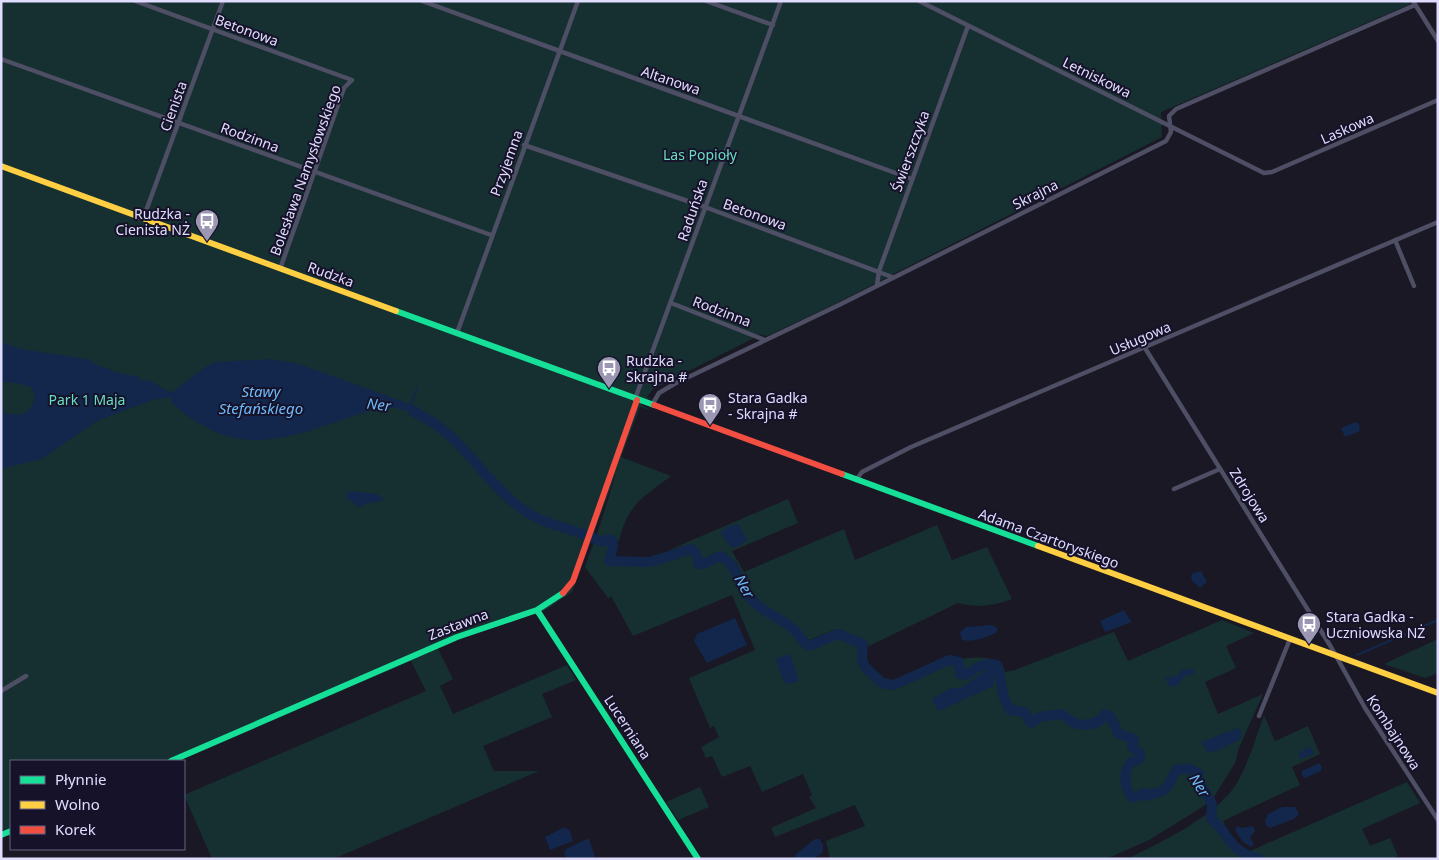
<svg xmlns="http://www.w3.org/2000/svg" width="1439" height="860" viewBox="0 0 1439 860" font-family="'Noto Sans',sans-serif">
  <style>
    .green { fill: #163031 }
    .water { fill: #12274b }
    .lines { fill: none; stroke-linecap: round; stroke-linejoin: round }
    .stream { stroke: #12274b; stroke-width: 2 }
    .river { stroke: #12274b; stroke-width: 10 }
    .street { stroke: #4e4e65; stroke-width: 4.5 }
    .fast { stroke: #16e098; stroke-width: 6 }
    .slow { stroke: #ffcf43; stroke-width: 6 }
    .jam { stroke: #f24e42; stroke-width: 6 }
    .labels { text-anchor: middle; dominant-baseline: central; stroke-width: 4; stroke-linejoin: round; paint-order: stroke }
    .street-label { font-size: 14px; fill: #e0dcfe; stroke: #16122a }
    .park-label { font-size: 14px; fill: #69ddbf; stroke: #16122a }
    .poi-label { font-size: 14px; fill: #e0dcfe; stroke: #16122a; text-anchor: start }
    .water-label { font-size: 15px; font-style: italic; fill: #6ebbfa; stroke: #16122a }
  </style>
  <rect width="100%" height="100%" fill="#1a1824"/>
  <!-- green -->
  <path class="green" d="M1,1h1411l-4,4 -247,107 1,25 -327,167 -68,32 -11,-2 -2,4 -101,51 -6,8 5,2 -7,1 -4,5 12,6 -13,-4 -19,50 50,19c-29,22 -43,28 -52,65l-10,-6 -7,2 -5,-3 22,-69 -47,127 -28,19 -55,16 -51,22 15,30 -13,7 13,28 114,-49 9,15 -34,14 10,23 -69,29 11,25h45l-206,88h-121l-28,-64 242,-104 -15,-30 -232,100h-168v73l-5,2 -5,-8z
    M788,499l10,24 -66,28 12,21 100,-43 11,31 82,-35 15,35 35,-13 25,52c-19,7 -35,9 -54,4l-89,43 -5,-6 -27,-11 -28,11 -7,-4 -5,-10 -36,-23 -17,-21 -7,-19 -16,-11 -19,7 -4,-11 -7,-4 -22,6z
    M594,542l7,3 6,-3 2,3 -4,15 3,5c18,-1 34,3 51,-2 11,-3 20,-9 31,-10l4,3 3,11 21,-6c19,8 16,21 27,36 14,20 35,21 47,35 6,6 8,11 16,17l29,-11 22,8c0,22 10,39 33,44 30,-17 77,-44 110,-27l3,9 10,-2 99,-38 14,29 94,-41 32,13 -28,13 10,22 -31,14 13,32 45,-20 -24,54 -4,15 -21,34 -10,9 -55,34 -43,19h-276l-4,-18 39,-15 -10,-21 -80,32 -4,-9 45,-20 -7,-11 3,-2 -9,-21 -41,18 -12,-26 -28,11 -10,-21 -6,2 -5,-11 18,-10 -5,-11 -4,2 -21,-50 66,-28 -23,-55 -99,41 -22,-40 -2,3 -24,-32z
    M1438,639v34l-13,5 -41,-14z
    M1264,715l11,26 33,-15 12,28 -28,13 8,18 -77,36c7,15 12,24 27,30l157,-69 13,21 -58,26 8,17 20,-8 8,18 -6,3h-266c33,-15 92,-44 111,-76 12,-21 19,-46 27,-68z
    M700,787l9,20 -31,13 -12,-18z"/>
  <!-- water -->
  <path class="water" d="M1,342l20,7 71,11v3l27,10 20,4 1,3 11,1 20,12 36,-27 10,-4 54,-3 28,5 119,43 8,9c-13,-2 -28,-10 -41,-8 -20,2 -39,11 -58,17 -64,22 -103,24 -155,-22l-1,-6 -19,3 -55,21 -56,38 -40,10v-56l21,2c10,-7 17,-16 9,-28l-14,-4 -16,-1z
    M1355,422l4,2 1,7 -15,6 -4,-9z
    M350,491l27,3 8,6 -16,3 -10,4 -12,-9 -1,-5z
    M738,524l9,16 -7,6 -9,1 -11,-14 9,-7z
    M1201,571l6,11 -7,6 -7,-6 -2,-5 2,-4z
    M1124,610l8,12 -27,10 -5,-11z
    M735,618l12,27 -40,18 -13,-22 3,-7z
    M992,625l5,3v4c-9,5 -25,11 -35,8l-2,-8 6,-5z
    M790,654l9,26 -2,2 -12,2 -10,-25z
    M991,667l3,3v15l-3,2 -50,23h-3l-6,-10 2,-2 16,-10h11z
    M1189,668l6,3 -1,3 -8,1 -11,12 -6,-1 -4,-9 7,1v-2h5l6,-7 2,2z
    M1238,728l3,2v9l-25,12 -8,1 -7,-10z
    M1308,747l4,2 2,5 -14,5 -1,-6z
    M1319,763l3,4 -1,4 -16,7 -3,-3v-4z
    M1282,807h13l4,7 -5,5 -24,9 -4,-3 -1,-4 3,-7z
    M1237,826l5,2 11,-2 2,5 -5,6 4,7 -3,3 -8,-5 -8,-11z
    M565,827l5,4 3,10 -23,9 -5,-13z
    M587,839h2l6,18 -4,2h-25l-2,-7 4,-4z
    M815,839h4l4,5v8l-9,7h-20l2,-5z"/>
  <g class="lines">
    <!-- stream -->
    <path class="stream" d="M411,405l6,-17
      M1357,655l81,-35"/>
    <!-- river -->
    <path class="river" d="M413,412c43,16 69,66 105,94 24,20 57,22 85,36l5,-3 4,1 1,7 -4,14 41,1 41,-13 5,4 3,11 6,-1 15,-7c20,11 16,26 29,41 12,15 30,19 44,32 7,5 7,12 16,17l29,-12 25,10 -1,15 3,8 17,16 12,2 55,-25 10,2 1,12 5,1c11,-6 19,-14 32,-10 6,15 3,31 13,45l15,2 6,11 9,-6 21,-3c5,2 6,5 10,7 10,7 28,4 34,-7l5,2 9,18 15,5 -2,8 8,7 -1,5 -9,4c-7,11 -6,25 3,35l11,-5 2,3c6,-3 11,-2 16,-5 7,-3 10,-14 14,-21 9,-2 15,-2 23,4v7l13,23 -1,15c21,17 17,32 48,40"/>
    <!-- street -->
    <path class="street" d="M135,1l217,79 -8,8 -64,181
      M422,1l490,178
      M706,1l67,24
      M919,1l345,172 8,-1 166,-72
      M1413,1l25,40
      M1,59l490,176
      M524,145l181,62 187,70
      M143,219l80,-218
      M1395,240l19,46
      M877,285l2,-14 89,-245
      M671,303l94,37
      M457,333l121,-332
      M1145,348l186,299 34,61 73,112
      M635,399l146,-398
      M652,405l7,-12 17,-10 163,-78 327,-164 5,-9 -2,-16 7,-7 239,-104
      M856,480l6,-8 49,-25 527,-225
      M1174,489l46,-20
      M1,691l25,-15
      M1259,716l31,-77"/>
    <!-- fast -->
    <path class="fast" d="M396,311l258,94
      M842,474l196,72
      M537,610l161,249
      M171,761l286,-124 80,-27 26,-17
      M1,835l10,-4"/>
    <!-- slow -->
    <path class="slow" d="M1,166l395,145
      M1038,546l400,147"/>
    <!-- jam -->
    <path class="jam" d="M654,405l188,69
      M563,593l10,-12 64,-181"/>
  </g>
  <!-- icons -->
  <defs>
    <g id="bus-pin" transform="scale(1.25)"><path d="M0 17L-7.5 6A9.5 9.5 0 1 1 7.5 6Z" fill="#9b97b2" stroke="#16122a"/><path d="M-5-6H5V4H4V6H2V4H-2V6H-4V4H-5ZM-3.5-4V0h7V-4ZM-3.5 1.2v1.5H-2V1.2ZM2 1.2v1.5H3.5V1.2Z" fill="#fff"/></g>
  </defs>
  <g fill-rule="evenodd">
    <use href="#bus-pin" x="207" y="221"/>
    <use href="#bus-pin" x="609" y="368"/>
    <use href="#bus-pin" x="710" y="405"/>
    <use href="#bus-pin" x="1309" y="624"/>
  </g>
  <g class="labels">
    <!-- street labels -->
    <g class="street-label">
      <text transform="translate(247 30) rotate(20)">Betonowa</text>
      <text transform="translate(1097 77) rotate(26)">Letniskowa</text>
      <text transform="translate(671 80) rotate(19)">Altanowa</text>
      <text transform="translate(173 106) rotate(-70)">Cienista</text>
      <text transform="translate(1347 128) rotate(-24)">Laskowa</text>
      <text transform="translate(250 137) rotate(20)">Rodzinna</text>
      <text transform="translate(910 151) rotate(-70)">Świerszczyka</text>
      <text transform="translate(506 163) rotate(-70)">Przyjemna</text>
      <text transform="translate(305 170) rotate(-70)">Bolesława Namysłowskiego</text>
      <text transform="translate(1035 194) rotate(-27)">Skrajna</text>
      <text transform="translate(692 210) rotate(-71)">Raduńska</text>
      <text transform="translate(755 214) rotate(20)">Betonowa</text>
      <text transform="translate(331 274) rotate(20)">Rudzka</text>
      <text transform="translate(722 311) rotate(21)">Rodzinna</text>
      <text transform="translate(1140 338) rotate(-23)">Usługowa</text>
      <text transform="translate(1250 495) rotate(58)">Zdrojowa</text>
      <text transform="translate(1049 538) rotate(20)">Adama Czartoryskiego</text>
      <text transform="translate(458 624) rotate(-21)">Zastawna</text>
      <text transform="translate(628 727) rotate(57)">Lucerniana</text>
      <text transform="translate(1394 732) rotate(57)">Kombajnowa</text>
    </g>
    <!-- park labels -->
    <g class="park-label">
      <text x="700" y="154">Las Popioły</text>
      <text x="87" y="399">Park 1 Maja</text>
    </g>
    <!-- poi labels -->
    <g class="poi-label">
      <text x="190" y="213" text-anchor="end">Rudzka -<tspan x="190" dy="16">Cienista NŻ</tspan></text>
      <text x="626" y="360">Rudzka -<tspan x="626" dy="16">Skrajna #</tspan></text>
      <text x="728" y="397">Stara Gadka<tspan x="728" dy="16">- Skrajna #</tspan></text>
      <text x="1326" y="616">Stara Gadka -<tspan x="1326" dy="16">Uczniowska NŻ</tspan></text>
    </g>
    <!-- water labels -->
    <g class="water-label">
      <text x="261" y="391">Stawy<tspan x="261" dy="17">Stefańskiego</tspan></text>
      <text transform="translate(379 404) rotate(7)">Ner</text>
      <text transform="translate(745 586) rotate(61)">Ner</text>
      <text transform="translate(1200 785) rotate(57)">Ner</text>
    </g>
  </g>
  <!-- border -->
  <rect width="1439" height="860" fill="none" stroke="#e0dcfe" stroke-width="5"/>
  <!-- legend -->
  <rect x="10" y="760" width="175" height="90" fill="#16122a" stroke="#67637f"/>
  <rect x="20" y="776" width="25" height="8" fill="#16e098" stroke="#67637f"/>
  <text x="55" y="785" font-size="15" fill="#e0dcfe">Płynnie</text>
  <rect x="20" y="801" width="25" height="8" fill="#ffcf43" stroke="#67637f"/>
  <text x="55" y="810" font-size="15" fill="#e0dcfe">Wolno</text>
  <rect x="20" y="826" width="25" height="8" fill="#f24e42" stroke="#67637f"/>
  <text x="55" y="835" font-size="15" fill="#e0dcfe">Korek</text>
</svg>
